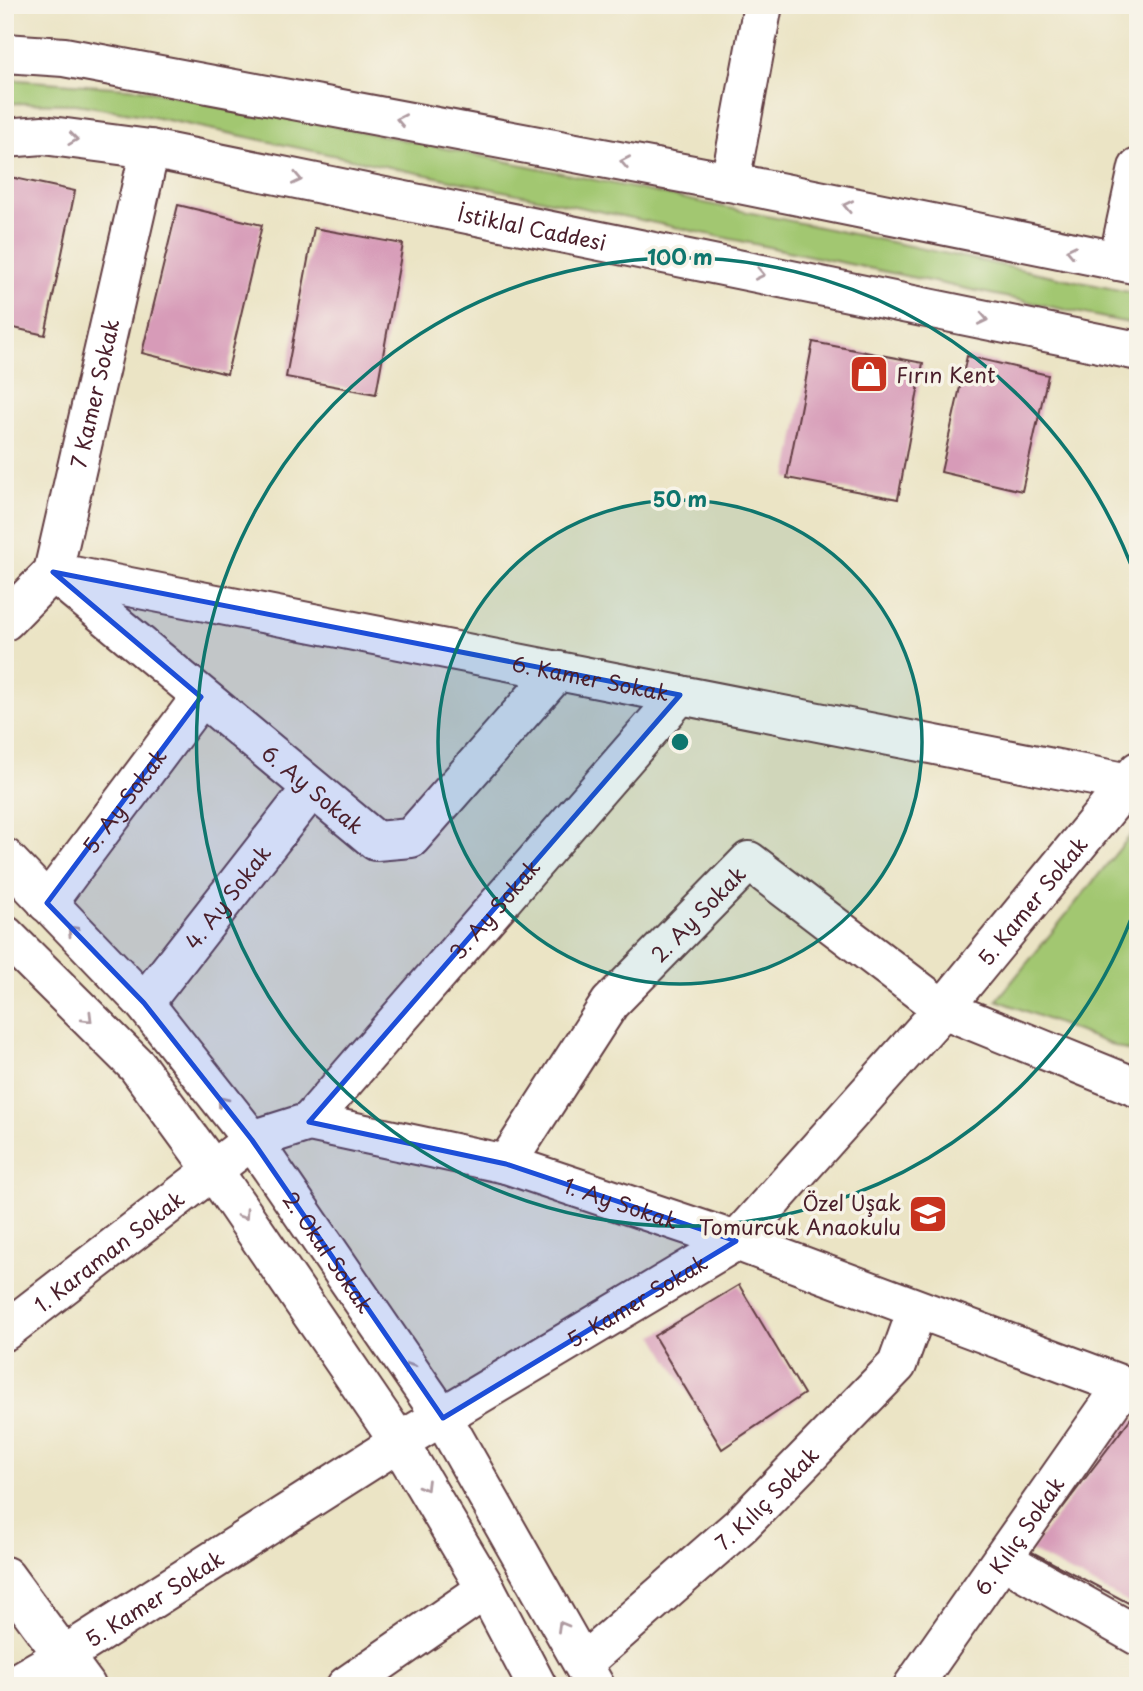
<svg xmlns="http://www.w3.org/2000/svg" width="1143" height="1691" viewBox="0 0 1143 1691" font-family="'Playpen Sans',sans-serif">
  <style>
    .green { fill: #a2c771; stroke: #76734e; stroke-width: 2 }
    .building { fill: #d79bb8 }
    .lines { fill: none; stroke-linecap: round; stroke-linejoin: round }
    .minor-casing { stroke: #623d42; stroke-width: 42 }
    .major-casing { stroke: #623d42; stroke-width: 42 }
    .minor { stroke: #fff; stroke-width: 38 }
    .major { stroke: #fff; stroke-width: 38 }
    .oneway { stroke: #ae9aa0 }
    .marked { fill: #1d4ed8; fill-opacity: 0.2; stroke: #1d4ed8; stroke-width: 5; stroke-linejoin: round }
    .ring { fill: none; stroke: #0f766e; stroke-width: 3.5 }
    .labels { text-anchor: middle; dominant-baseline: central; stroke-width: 7; stroke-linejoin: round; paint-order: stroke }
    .street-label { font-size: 21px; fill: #4a1f2b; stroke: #f7f3e8 }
    .poi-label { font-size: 21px; fill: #4a1f2b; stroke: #f7f3e8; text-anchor: start }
    .centre { fill: #0f766e; stroke: #f7f3e8; stroke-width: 3.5 }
    .ring-label { font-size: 21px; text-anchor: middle; font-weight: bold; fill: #0f766e; stroke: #f7f3e8; stroke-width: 7; stroke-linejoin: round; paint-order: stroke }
  </style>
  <rect width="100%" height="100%" fill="#f7f3e8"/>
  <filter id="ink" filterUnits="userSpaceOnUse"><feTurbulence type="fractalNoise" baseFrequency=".0143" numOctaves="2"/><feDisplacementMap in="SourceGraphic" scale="14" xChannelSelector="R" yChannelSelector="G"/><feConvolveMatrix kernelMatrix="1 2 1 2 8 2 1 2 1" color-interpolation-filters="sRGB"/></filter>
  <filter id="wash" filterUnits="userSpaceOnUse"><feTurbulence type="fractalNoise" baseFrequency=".00686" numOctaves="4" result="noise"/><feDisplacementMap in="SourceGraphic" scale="28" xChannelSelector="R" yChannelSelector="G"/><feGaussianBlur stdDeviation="1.57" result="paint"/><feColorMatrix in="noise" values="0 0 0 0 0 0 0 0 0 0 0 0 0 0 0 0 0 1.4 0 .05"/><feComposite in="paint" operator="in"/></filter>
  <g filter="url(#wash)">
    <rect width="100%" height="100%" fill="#ebe4c5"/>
    <!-- green -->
    <path class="green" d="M5,79l135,10 236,45 762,160v31l-995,-210 -67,-11 -71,-1z
      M1138,826v229l-141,-55z"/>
    <g id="blocks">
      <!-- building -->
      <path class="building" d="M5,176l70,15 -30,144 -40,-9z
        M178,205l84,20 -35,149 -85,-21z
        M314,228l89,16 -27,150 -90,-17z
        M813,342l110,21 -25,136 -111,-21z
        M967,356l81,19 -26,116 -81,-19z
        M739,1285l65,109 -82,55 -68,-113z
        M1131,1418l7,3v187l-108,-57z"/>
    </g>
  </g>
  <g filter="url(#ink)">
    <use href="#blocks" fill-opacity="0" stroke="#623d42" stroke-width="2"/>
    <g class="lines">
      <!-- minor casing -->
      <g class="minor-casing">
        <g id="minor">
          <path d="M730,182l33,-177"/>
          <path d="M1118,261l20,-93"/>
          <path id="s1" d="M53,572l1076,211"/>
          <path id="s2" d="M55,574l321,267 35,-3 147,-167"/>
          <path id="s3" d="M5,621l48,-49 97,-423"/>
          <path id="s4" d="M5,858l139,145 108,137 191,278 152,268"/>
          <path id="s5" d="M47,903l154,-206"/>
          <path d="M5,935l132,131 76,104 186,272 87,147 51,97"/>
          <path id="s6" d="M144,1003l167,-214"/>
          <path id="s7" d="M309,1122l371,-427"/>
          <path id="s8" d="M506,1164l104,-161 139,-142 194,148 195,79"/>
          <path id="s9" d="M5,1331l247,-191 57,-18 197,42 230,77 402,150"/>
          <path d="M1002,1559l136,77"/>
          <path d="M5,1576l81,110"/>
          <path id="s10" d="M583,1663l158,-138 156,-160 20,-55"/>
          <path id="s11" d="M11,1686l52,-30 336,-214 337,-201 207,-232 195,-238"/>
          <path d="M346,1686l140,-97"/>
          <path id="s12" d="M913,1686l210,-300"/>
        </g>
      </g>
      <!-- major casing -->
      <g class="major-casing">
        <g id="major">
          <path d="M5,53l59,4 666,125 408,83"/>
          <path id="s13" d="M5,138l38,-3 107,14 988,202"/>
        </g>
      </g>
      <!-- minor -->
      <use href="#minor" class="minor"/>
      <!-- major -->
      <use href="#major" class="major"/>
    </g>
    <!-- one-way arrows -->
    <defs><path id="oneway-chevron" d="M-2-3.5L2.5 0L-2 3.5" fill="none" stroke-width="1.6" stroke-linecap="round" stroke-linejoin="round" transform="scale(1.75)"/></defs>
    <g class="oneway">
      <use href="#oneway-chevron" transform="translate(401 120) rotate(-169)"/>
      <use href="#oneway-chevron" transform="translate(73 139) rotate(7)"/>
      <use href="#oneway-chevron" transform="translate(625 162) rotate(-169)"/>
      <use href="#oneway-chevron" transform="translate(297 179) rotate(12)"/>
      <use href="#oneway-chevron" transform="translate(848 206) rotate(-168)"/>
      <use href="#oneway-chevron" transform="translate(1071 251) rotate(-168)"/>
      <use href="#oneway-chevron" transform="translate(760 274) rotate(12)"/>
      <use href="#oneway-chevron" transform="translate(983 319) rotate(12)"/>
      <use href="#oneway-chevron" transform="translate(72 930) rotate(-134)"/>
      <use href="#oneway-chevron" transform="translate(88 1018) rotate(45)"/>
      <use href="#oneway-chevron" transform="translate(222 1101) rotate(-129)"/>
      <use href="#oneway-chevron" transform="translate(244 1215) rotate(56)"/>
      <use href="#oneway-chevron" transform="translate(409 1367) rotate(-123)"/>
      <use href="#oneway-chevron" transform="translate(425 1486) rotate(59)"/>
      <use href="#oneway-chevron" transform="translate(562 1626) rotate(-120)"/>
    </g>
  </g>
  <!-- marked area -->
  <path class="marked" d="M53,572l627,123 -371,427 197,42 230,77 -293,177 -191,-278 -108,-137 -97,-100 154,-206z"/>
  <!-- distance rings -->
  <circle cx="680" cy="742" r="242" fill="#0f766e" fill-opacity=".12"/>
  <g class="ring">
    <circle cx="680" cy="742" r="242"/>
    <path d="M1138 900A484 484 0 1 1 1138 584"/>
  </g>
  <!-- icons -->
  <defs>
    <g id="shop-square" transform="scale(2.0125)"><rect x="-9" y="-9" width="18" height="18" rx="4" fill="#c8321e" stroke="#f7f3e8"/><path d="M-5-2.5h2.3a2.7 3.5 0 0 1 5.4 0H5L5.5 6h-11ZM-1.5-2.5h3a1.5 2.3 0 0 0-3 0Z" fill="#fff"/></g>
    <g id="school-square" transform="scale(2.0125)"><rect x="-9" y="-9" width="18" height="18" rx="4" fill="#c8321e" stroke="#f7f3e8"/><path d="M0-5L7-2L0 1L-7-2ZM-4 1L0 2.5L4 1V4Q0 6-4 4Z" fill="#fff"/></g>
  </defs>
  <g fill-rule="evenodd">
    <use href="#shop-square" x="869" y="374"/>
    <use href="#school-square" x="928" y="1214"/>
  </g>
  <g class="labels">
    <!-- street labels -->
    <g class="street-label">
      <text stroke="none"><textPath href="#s13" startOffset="536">İstiklal Caddesi</textPath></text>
      <text stroke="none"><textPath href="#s3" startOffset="252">7 Kamer Sokak</textPath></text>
      <text stroke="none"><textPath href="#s1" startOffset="548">6. Kamer Sokak</textPath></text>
      <text stroke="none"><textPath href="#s2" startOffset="336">6. Ay Sokak</textPath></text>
      <text stroke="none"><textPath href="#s5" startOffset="128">5. Ay Sokak</textPath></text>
      <text stroke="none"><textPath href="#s6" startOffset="135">4. Ay Sokak</textPath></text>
      <text stroke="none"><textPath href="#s11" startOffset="1302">5. Kamer Sokak</textPath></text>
      <text stroke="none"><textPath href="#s7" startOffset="282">3. Ay Sokak</textPath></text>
      <text stroke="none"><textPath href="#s8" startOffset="317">2. Ay Sokak</textPath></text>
      <text stroke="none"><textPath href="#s9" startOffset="695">1. Ay Sokak</textPath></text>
      <text stroke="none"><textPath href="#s9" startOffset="131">1. Karaman Sokak</textPath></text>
      <text stroke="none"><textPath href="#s4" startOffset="511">2. Okul Sokak</textPath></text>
      <text stroke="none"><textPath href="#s11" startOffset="735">5. Kamer Sokak</textPath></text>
      <text stroke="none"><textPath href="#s10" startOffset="247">7. Kılıç Sokak</textPath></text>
      <text stroke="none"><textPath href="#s12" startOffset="184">6. Kılıç Sokak</textPath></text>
      <text stroke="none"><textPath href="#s11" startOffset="168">5. Kamer Sokak</textPath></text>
    </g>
    <!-- poi labels -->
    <g class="poi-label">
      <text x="896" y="374">Fırın Kent</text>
      <text x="901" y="1202" text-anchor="end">Özel Uşak<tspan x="901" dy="24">Tomurcuk Anaokulu</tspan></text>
    </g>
  </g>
  <circle cx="680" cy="742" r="10" class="centre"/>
  <g class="ring-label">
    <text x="680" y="265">100 m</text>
    <text x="680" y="507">50 m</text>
  </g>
  <!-- margin -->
  <rect width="1143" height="1691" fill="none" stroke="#f7f3e8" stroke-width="28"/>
</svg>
